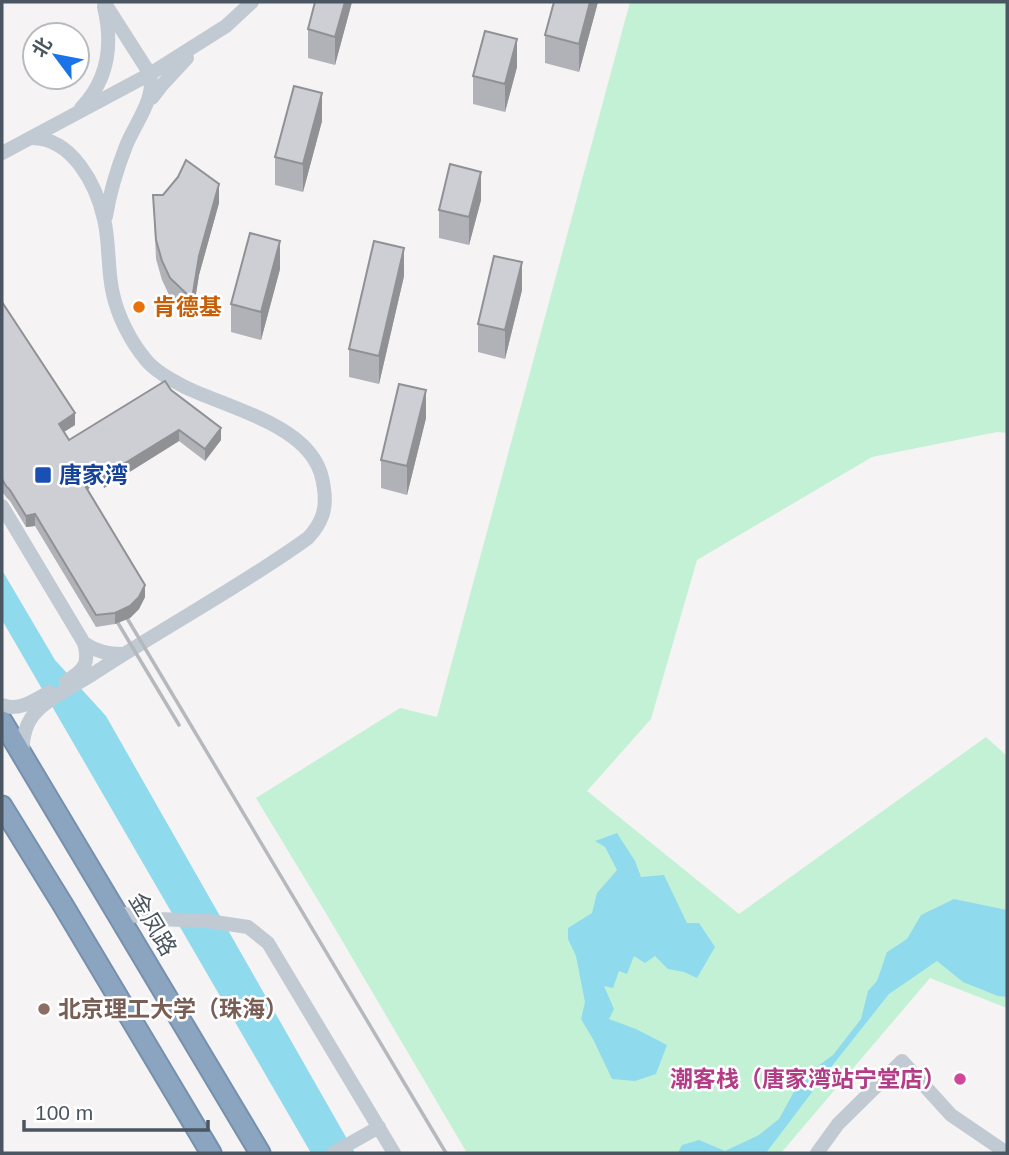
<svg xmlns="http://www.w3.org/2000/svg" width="1009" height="1155" viewBox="0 0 1009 1155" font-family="Arial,'Noto Sans SC',sans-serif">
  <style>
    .green { fill: #c3f1d5 }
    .water { fill: #90daee }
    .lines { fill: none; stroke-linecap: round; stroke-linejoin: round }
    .highway-casing { stroke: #7690ad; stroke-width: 23 }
    .minor { stroke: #c1cad2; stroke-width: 14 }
    .highway { stroke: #8ba5c1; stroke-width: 19 }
    .rail { stroke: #b5b8bd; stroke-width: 3.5 }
    .wall { fill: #b0b2b7 }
    .shaded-wall { fill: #909195 }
    .building { fill: #cdcfd5; stroke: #909195; stroke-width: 2 }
    .food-dot { fill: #e8710a; stroke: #fff; stroke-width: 2.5 }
    .transit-dot { fill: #1a4fb4; stroke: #fff; stroke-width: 2.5 }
    .education-dot { fill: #8d6e63; stroke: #fff; stroke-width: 2.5 }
    .hotel-dot { fill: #d1479c; stroke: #fff; stroke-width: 2.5 }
    .labels { text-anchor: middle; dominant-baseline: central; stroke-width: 5; stroke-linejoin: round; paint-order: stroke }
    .food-label { font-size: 23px; font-weight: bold; fill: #c56008; stroke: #fff; text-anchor: start }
    .transit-label { font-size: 23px; font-weight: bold; fill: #164399; stroke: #fff; text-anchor: start }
    .street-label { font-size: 23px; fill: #4a5661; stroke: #fff }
    .education-label { font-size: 23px; font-weight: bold; fill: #785e54; stroke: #fff; text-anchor: start }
    .hotel-label { font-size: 23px; font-weight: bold; fill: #b23c85; stroke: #fff; text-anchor: end }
  </style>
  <rect width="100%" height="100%" fill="#f5f3f3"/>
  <!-- green -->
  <path class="green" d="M630,2h377v431l-10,-1 -125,25 -175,103 -46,159 -64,72 152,123 247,-177 21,19v252l-77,-30 -149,175h-314l-140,-238 -71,-117 144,-90 37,9z"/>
  <!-- water -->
  <path class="water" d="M2,570l53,90 51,56 249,437h-44l-309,-533z
    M617,833l18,28 6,16 23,-2 23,48h12l16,24 -18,31 -13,-6 -16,-3 -13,-13 -10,7 -11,-7 -7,18 -8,-3 -6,17 -9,-2 10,23 -5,10 27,10 31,16 -11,29 -21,7 -23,-2 -19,-40 -12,-20 4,-17 -9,-46 -8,-17v-11l24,-15 5,-20 20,-23 -12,-23 -10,-6z
    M954,899l53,11v87l-9,-1 -35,-14 -26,-21 -48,33 -61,77 -62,82h-88l4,-8 17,-5 26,11 34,-16 20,-16 17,-31 15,-17 22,-16 28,-36 7,-28 9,-10 10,-29 20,-13 14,-24z"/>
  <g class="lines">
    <!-- highway casing -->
    <g class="highway-casing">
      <path id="highway" d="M2,721l258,432
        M2,806l61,99 148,248"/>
    </g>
    <!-- minor -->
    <path class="minor" d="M104,2l46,72c6,25 -15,49 -24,72 -9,23 -16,46 -20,70
      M152,98l10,-13 25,-27
      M81,108c28,-29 32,-64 23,-101
      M2,153l148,-79 76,-48 26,-24
      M2,506l82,137c13,9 24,11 39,11
      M66,681c18,-10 24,-18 18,-38
      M2,705c16,7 33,-5 47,-13
      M22,754c1,-17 3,-32 16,-44 16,-16 39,-25 58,-38 70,-46 144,-85 212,-134 14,-15 19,-29 16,-49 -1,-10 -4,-21 -10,-30 -24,-38 -90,-53 -129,-72 -13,-7 -29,-15 -39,-27 -15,-18 -28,-43 -33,-66 -6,-25 -3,-50 -9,-75 -8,-35 -32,-81 -72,-81
      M118,913l40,6 50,2 40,6 20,16 126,210
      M333,1153l46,-26
      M817,1153l21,-29 64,-63 49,54 56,38"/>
    <!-- highway -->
    <use href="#highway" class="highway"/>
    <!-- rail -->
    <path class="rail" d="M118,603l328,550
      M109,608l70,117"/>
  </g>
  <!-- wall -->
  <path class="wall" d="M352,2l-17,63 -27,-7v-29z
    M554,2h44l-19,70 -34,-9v-28z
    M517,67l-12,45 -32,-8v-28z
    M322,121l-19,71 -28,-7v-28z
    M153,195l66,8 -20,72 -7,43 -22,-21 -8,-17 -6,-21z
    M481,200l-12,45 -30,-7v-28z
    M280,269l-19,71 -30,-8v-28z
    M404,276l-25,108 -30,-7v-28z
    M522,290l-17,69 -27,-7v-28z
    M2,302l73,123 -11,7 5,8 102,-50 50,50 -16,21 -26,-20 -75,47 -7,-11 -9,13 57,107 -6,12 -9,9 -15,6 -19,3 -61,-101 -9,1 -16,-26 -4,-4 -4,-6z
    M426,418l-19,77 -26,-7v-28z
    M1007,711v17l-1,-1v-15z"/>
  <!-- shaded-wall -->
  <path class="shaded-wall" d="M345,2h7l-17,63v-28z
    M590,2h8l-19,70v-28z
    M517,39v28l-12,45v-28z
    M322,93v28l-19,71v-28z
    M481,172v28l-12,45v-28z
    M219,184v19l-20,72 -7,43v-19l7,-43z
    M280,241v28l-19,71v-28z
    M404,248v28l-25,108v-28z
    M522,262v28l-17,69v-29z
    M426,390v28l-19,77v-29z
    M75,413v12l-16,10v-11z
    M221,428v12l-16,21v-12z
    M179,430v11l-75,47v-12z
    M97,465v12l-13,18v-11z
    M35,514v12l-9,1v-11z
    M145,585v12l-6,12 -9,9 -15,6v-11z"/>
  <!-- building -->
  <path class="building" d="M315,2h30l-10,35 -27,-8z
    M554,2h36l-11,42 -34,-9z
    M485,31l32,8 -12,45 -32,-8z
    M294,86l28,7 -19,71 -28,-7z
    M186,160l33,24 -20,72 -7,43 -22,-21 -8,-17 -6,-21 -3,-45h10l15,-18z
    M450,164l31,8 -12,45 -30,-7z
    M250,233l30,8 -19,71 -30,-8z
    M374,241l30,7 -25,108 -30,-7z
    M494,256l28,6 -17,68 -27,-6z
    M2,302l73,111 -16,11 10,16 96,-59 6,9 50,38 -16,21 -26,-19 -75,46 -7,-11 -13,19 61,101 -6,12 -9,9 -15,7 -19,2 -61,-101 -9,2 -16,-26 -4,-4 -4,-7z
    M399,384l27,6 -19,76 -26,-6z"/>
  <!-- markers -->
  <circle class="food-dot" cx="139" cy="307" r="7"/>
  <rect class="transit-dot" x="34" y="466" width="18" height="18" rx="3.5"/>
  <circle class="education-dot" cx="44" cy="1009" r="7"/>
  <circle class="hotel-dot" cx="960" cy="1079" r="7"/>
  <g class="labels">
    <!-- food labels -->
    <g class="food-label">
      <text x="153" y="307">肯德基</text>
    </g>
    <!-- transit labels -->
    <g class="transit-label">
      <text x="59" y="475">唐家湾</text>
    </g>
    <!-- street labels -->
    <g class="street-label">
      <text transform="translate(153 924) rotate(59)">金凤路</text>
    </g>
    <!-- education labels -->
    <g class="education-label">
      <text x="58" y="1009">北京理工大学（珠海）</text>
    </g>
    <!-- hotel labels -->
    <g class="hotel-label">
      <text x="946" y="1079">潮客栈（唐家湾站宁堂店）</text>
    </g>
  </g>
  <!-- border -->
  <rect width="1009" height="1155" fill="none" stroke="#4a5661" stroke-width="7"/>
  <!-- north arrow -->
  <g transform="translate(56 56) rotate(302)"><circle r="33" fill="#ffffff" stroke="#b7bbc0" stroke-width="2"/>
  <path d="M0-5L12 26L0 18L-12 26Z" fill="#1a73e8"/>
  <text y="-10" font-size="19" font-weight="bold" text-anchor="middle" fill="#4a5661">北</text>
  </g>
  <!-- scale -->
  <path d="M24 1120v10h184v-10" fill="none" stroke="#4a5661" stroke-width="3.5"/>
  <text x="35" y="1120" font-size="21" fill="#4a5661" stroke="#ffffff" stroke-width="5" paint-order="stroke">100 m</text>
</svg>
